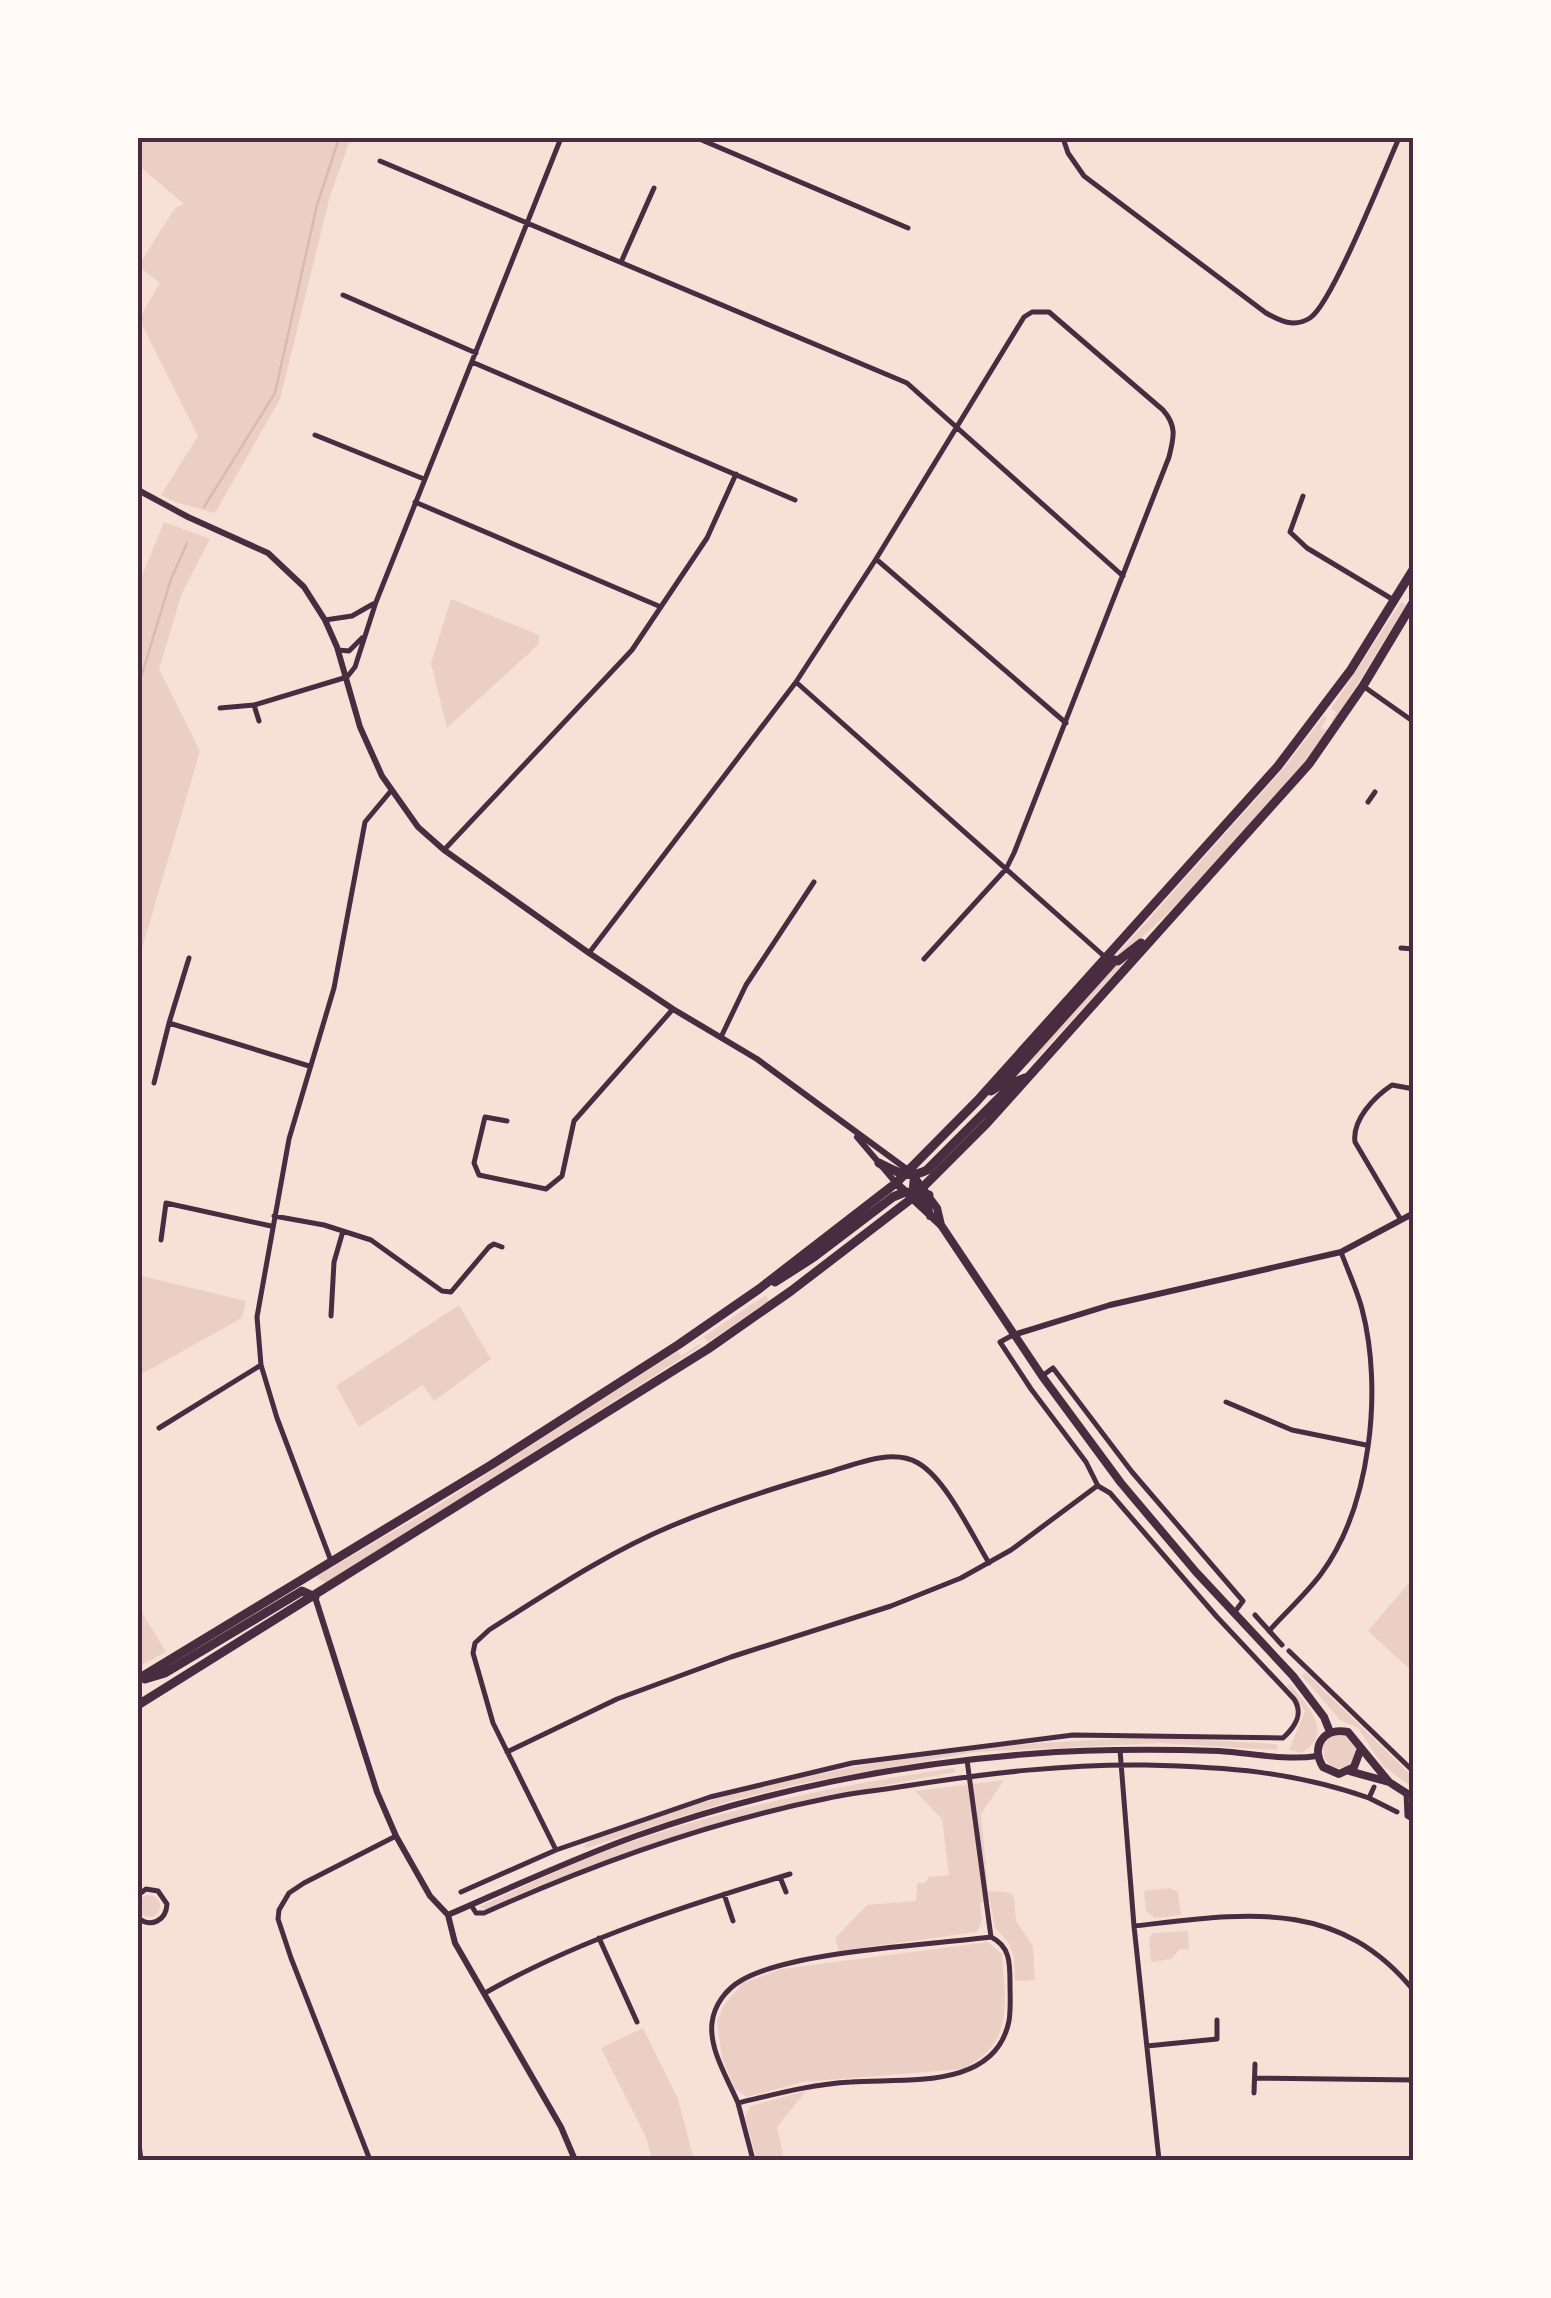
<svg xmlns="http://www.w3.org/2000/svg" width="1551" height="2298" viewBox="0 0 1551 2298" font-family="'Libre Baskerville',serif">
  <style>
    .green { fill: #ebcfc5 }
    .lines { fill: none; stroke-linecap: round; stroke-linejoin: round }
    .stream { stroke: #dcb8b0; stroke-width: 2.5 }
    .minor { stroke: #4a2c40; stroke-width: 5 }
    .tertiary { stroke: #4a2c40; stroke-width: 6 }
    .secondary { stroke: #4a2c40; stroke-width: 8 }
    .trunk { stroke: #4a2c40; stroke-width: 9 }
    .neatline { fill: none; stroke: #4a2c40; stroke-width: 4 }
  </style>
  <rect width="100%" height="100%" fill="#f7e1d7"/>
  <!-- green -->
  <path class="green" d="M143,138h208l-21,58 -50,203 -65,114 -40,-11 -14,-7 37,-59 -59,-117 21,-36 -22,-17 37,-58 9,-4 -46,-39v-20z
    M164,522l46,17 -28,54 -23,76 41,82 -62,211v-377z
    M451,599l88,36 -1,10 -91,83 -16,-65z
    M1401,602l5,3 -72,117 -3,-1 5,-9 -5,-3z
    M1324,716l3,2 -6,10 7,2c-18,35 -182,216 -213,227l168,-188z
    M1114,965l7,1 -84,92 -17,12z
    M138,1275l108,26 -4,17 -104,58z
    M766,1295l3,6 -61,41 -4,-5 -18,11z
    M459,1305l32,54 -57,42 -11,-16 -64,42 -23,-41z
    M699,1344l2,2 -364,230 -11,7 -10,-6 124,-73 238,-153 3,5z
    M1413,1578v94l-45,-41z
    M138,1606l28,46 -28,15z
    M1305,1672l108,105v11l-30,-22 -25,-38 -18,-8 -38,-44z
    M1290,1684c17,21 46,49 11,69l-12,-3 16,-39 -18,-25z
    M1323 1751a17 17 0 1 1 34 0a17 17 0 1 1-34 0Z
    M1171,1738l105,6 2,3 -2,3 -116,-7 -185,9 -171,31 -74,18 -144,47 -3,-2c24,-17 63,-26 92,-35 160,-50 328,-72 496,-73z
    M954,1768l2,4c-170,30 -312,65 -470,137l-5,-1v-2c43,-20 87,-41 133,-58 110,-40 224,-63 340,-80z
    M1004,1780l-23,34 7,77 19,1 7,3 2,26 17,25 2,34 -20,1 -1,-23 -5,-15 -14,-15 -5,-27 -10,2 2,18 -5,11 -138,19 -4,-13 32,-33 49,-4 1,-18h8l4,-6 20,-2 -7,-56 -27,-28z
    M1169,1888l9,4 3,23 -26,3 -9,-7 -2,-20z
    M138 1906a11 11 0 1 1 22 0a11 11 0 1 1-22 0Z
    M1188,1931l1,19 -9,-1 -9,10 -20,3 -2,-24 4,-5z
    M988,1942l14,12c3,51 13,88 -39,115l-160,13 -56,15 -12,-8 -13,-31 -5,-36 7,-17 19,-22 38,-14z
    M643,2028l35,71 16,61h-42l-6,-23 -45,-89z
    M806,2091l-29,36 7,33h-27l-12,-43 5,-11z"/>
  <g class="lines">
    <!-- stream -->
    <path class="stream" d="M204,507l71,-114 42,-188 22,-67
      M138,687l33,-108 16,-36"/>
    <!-- minor -->
    <path class="minor" d="M697,138l211,90
      M1063,138l5,15 16,23 182,137c14,8 28,15 44,5 22,-14 75,-149 89,-180
      M380,161l527,222 216,193
      M622,260l32,-72
      M343,295l133,58
      M472,362l323,138
      M315,435l109,44
      M1303,496l-13,36 17,16 85,51
      M415,502l246,105
      M876,559l190,164
      M325,620l27,-4 21,-12
      M338,650l11,1 13,-13
      M796,682l309,275
      M1363,686l51,36
      M254,705l5,16
      M220,708l34,-3 93,-28 8,-10 21,-65 185,-464
      M1368,802l7,-10
      M444,850l188,-200 75,-112 29,-64
      M1401,948l13,1
      M589,953l207,-271 80,-123 148,-242 8,-5h17l114,98c14,16 11,27 6,47l-155,396 -8,16 -82,90
      M189,958l-20,65 140,43
      M721,1037l25,-52 68,-103
      M154,1083l15,-60
      M507,1121l-22,-4 -11,46 5,12 67,14 16,-13 12,-55 99,-112
      M274,1216l50,9 47,15 71,51 9,1 38,-45 5,-3 8,3
      M1401,1220l-46,-78c-3,-22 19,-45 37,-57l22,4
      M161,1240l5,-37 105,23
      M331,1316l3,-54 9,-31
      M1013,1335l-13,7 31,47 55,73 12,24
      M1042,1376l11,-8 79,104 111,129 -9,12
      M1226,1402l66,28 74,15
      M159,1428l102,-63
      M331,1561l-54,-143 -16,-53 -4,-48 32,-178 45,-151 31,-166 25,-30
      M1255,1615l27,30
      M1269,1631c17,-19 37,-37 52,-57 50,-68 62,-185 41,-265 -5,-19 -14,-38 -21,-57
      M1289,1651l125,121
      M1120,1750l14,176 25,234
      M507,1752l110,-53 114,-42 160,-51 70,-28 50,-28 86,-64
      M967,1760l24,177c19,9 19,26 19,46 0,12 1,26 -1,38 -14,70 -105,57 -158,61 -38,2 -75,12 -113,21 -10,-24 -29,-53 -26,-80 2,-18 14,-34 30,-43 50,-29 187,-35 249,-43
      M1406,1792l1,24 7,4
      M1369,1798l28,14
      M556,1850l-63,-127 -20,-70 2,-10 14,-13c60,-38 121,-79 187,-106 50,-21 101,-37 153,-52 27,-8 63,-24 89,-9 28,16 54,72 71,100
      M780,1877l6,15
      M461,1892l95,-42 154,-53 142,-34 221,-28 210,3c12,-11 21,-24 11,-39l-77,-82 -107,-124 -12,-7
      M724,1894l9,27
      M138,1895l8,-6 12,2 9,13c-1,17 -16,24 -29,14
      M471,1905l5,8h8c111,-50 225,-91 345,-115 27,-6 55,-8 83,-13 78,-12 154,-21 233,-20 81,2 147,6 224,33l5,-11
      M1134,1926c109,-12 203,-30 280,65
      M599,1938l38,84
      M485,1993c95,-54 200,-87 305,-119
      M1147,2046l70,-7v-19
      M1255,2078l159,2
      M1254,2093l1,-29
      M738,2103l15,57
      M138,2136l3,24
      M370,2160l-79,-202 -13,-39 1,-9 10,-17 15,-10 92,-47"/>
    <!-- tertiary -->
    <path class="tertiary" d="M138,490l50,27 80,36 36,34 21,33 12,27 23,80 22,49 36,51 26,23 145,103 84,56 84,50 151,111
      M857,1137l39,46
      M1013,1335l97,-30 231,-53 73,-39
      M315,1597l62,195 19,44 34,60 18,19 7,28 106,184 14,33
      M448,1915c62,-27 124,-56 188,-79 125,-45 262,-72 393,-82 63,-5 127,-5 190,-3 32,2 67,10 98,5"/>
    <!-- secondary -->
    <path class="secondary" d="M912,1174l25,34 4,17
      M914,1176l-1,11 15,20 2,9
      M896,1183l45,42 101,151 79,107 75,89 97,104 31,41 6,15
      M1360,1751l-6,16 -15,7 -16,-7c-13,-21 1,-40 25,-35l41,50 25,16
      M1349,1771l40,11"/>
    <!-- trunk -->
    <path class="trunk" d="M1118,961l23,-18
      M991,1091l14,-9 110,-122
      M879,1163c18,9 29,17 48,7l88,-88 10,-4
      M775,1282l39,-25 79,-60 12,-5 24,3
      M138,1679l353,-214 187,-120 81,-56 137,-106 81,-82 301,-335 72,-95 64,-103
      M145,1679l20,-6 137,-82 13,6
      M138,1705l570,-356 83,-58 120,-92 76,-76 322,-359 54,-78 51,-85"/>
  </g>
  <!-- border -->
  <rect width="1551" height="2298" fill="none" stroke="#fffaf5" stroke-width="280"/>
  <rect x="140" y="140" width="1271" height="2018" class="neatline"/>
</svg>
